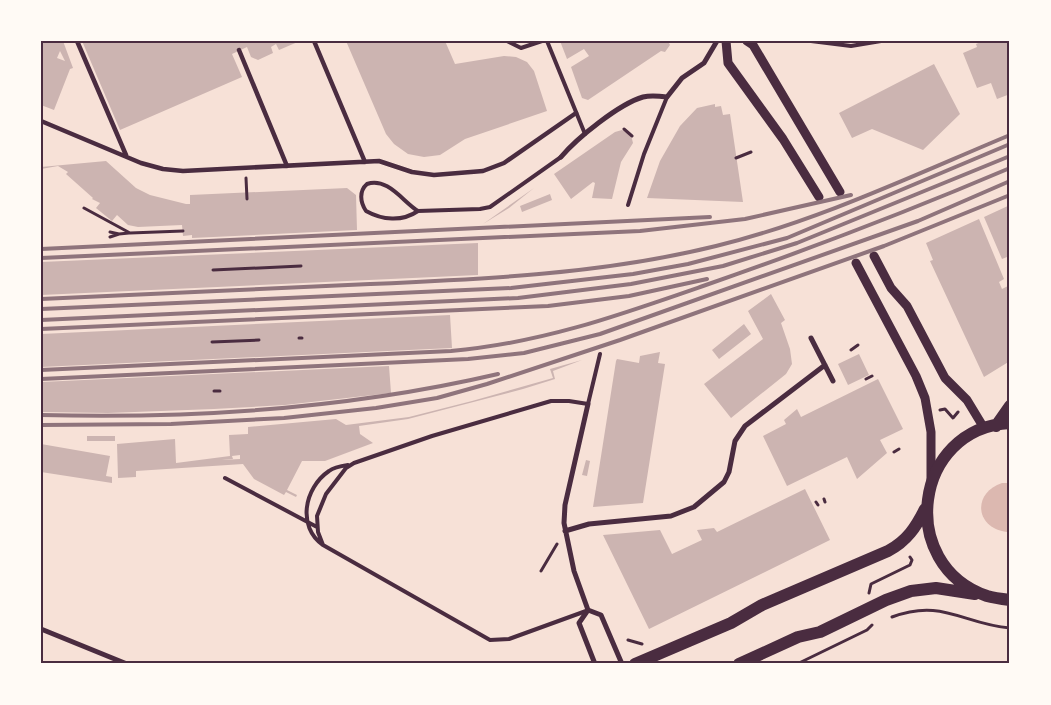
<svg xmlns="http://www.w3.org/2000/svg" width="1051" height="705" viewBox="0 0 1051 705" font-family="'Alegreya Sans',sans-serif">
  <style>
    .water { fill: #dcb8b0 }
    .building { fill: #ccb4b1; fill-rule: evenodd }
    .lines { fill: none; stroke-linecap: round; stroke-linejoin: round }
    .path { stroke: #4a2c40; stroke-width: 3 }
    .service { stroke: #4a2c40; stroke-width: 4 }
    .pedestrian { stroke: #4a2c40; stroke-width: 4.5 }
    .minor { stroke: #4a2c40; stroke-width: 5 }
    .tertiary { stroke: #4a2c40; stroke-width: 9 }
    .primary { stroke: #4a2c40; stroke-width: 12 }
    .rail { stroke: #8f747c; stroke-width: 4 }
    .neatline { fill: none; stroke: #4a2c40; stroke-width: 2 }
  </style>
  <rect width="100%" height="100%" fill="#f7e1d7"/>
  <!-- water -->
  <path class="water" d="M1002,483h8v48l-3,1c-32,-4 -35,-39 -5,-49z"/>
  <!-- building -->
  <path class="building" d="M41,41h22l10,27 -3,1 -16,41 -13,-5zM60,51l5,10 -8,-3z
    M82,41h218l-21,9 -3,-6 -5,3 2,6 -15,7 -7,-3 -4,-10 -15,7 10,23 -122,53z
    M346,41h99l10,23 49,-8 12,1 11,5 7,9 13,40 -82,28 -25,16 -16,2 -16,-3 -14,-10 -8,-10z
    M560,41h108l2,4 -5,7 -4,-1 -73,49 -6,-2 -11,-31 18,-11 -5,-7 -17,10z
    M983,41h27v53l-13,5 -6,-16 -14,5 -14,-35 14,-6 -1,-3z
    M934,64l26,50 -37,36 -51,-21 -20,9 -13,-25z
    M715,104v3l6,-1 2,9 7,-1 13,88 -96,-4 13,-37 20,-35 17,-18z
    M622,130l9,5 2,8 -12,19 -9,37 -20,-1 3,-15 -2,-1 -22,17 -17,-25 61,-42z
    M106,161l30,27 14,7 36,9h4v-9l157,-7 9,7 1,35 -165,8v-3l-9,1 -1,-11 -44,2 -10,-2 -11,-10 -5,6 -16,-13 4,-5 -8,-4 1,-1 -27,-24 2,-2 -10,-6 -17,3v-2z
    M534,188l-25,20 -26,16z
    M550,194l2,6 -30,12 -2,-6z
    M1010,205v56l-3,-4 -5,2 -18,-42z
    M979,219l25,60 -5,3 3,7 8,-4v76l-26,16 -54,-116 3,-1 -7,-17z
    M478,243v32l-437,20v-33z
    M771,294l14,26 -4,3 9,26 2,15 -6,10 -55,44 -27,-34 59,-45 -15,-28z
    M450,315l2,33 -411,19v-33z
    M744,324l7,10 -32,25 -7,-9z
    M660,352l-2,11 7,1 -22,139 -50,4 23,-146 1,-2 22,4 1,-7z
    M859,354l10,21 -21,10 -10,-21z
    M582,360l-29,11 2,8 -32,10 -115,30 -49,7 1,8 13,9 -48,18h-23l-15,29 10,5 -1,2 -10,-5 -2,3 -30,-16 -11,-15 -107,7v6l-18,1 -1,-34 58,-5 1,24 54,-7 -1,-21 19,-1v-7l88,-8 10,6 63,-8 63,-16 81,-23 -3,-9zM240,455v4l-18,1 11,-1 -1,-3z
    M389,366l2,27 -106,12 -71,4 -106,4 -67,-1v-30z
    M878,379l25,50 -23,11 7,13 -30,26 -10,-22 -60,29 -24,-50 23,-12 -2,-4 13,-11 4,8z
    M87,436h28v5h-28z
    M41,444l69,12 -4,20 6,1v6l-71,-11z
    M586,460l4,1 -3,15 -5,-1z
    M805,489l25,51 -181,89 -46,-94 57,-5 12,24 30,-14 -5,-10 17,-2 3,4z"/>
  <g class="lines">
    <!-- path -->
    <path class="path" d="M624,129l8,7
      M736,158l15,-6
      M246,178l1,21
      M84,208l46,25 53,-2
      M110,232l9,2 10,-1
      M110,237l9,-3
      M213,270l88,-4
      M299,338h3
      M212,342l47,-2
      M851,350l7,-5
      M866,379l6,-3
      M214,391h6
      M940,410l5,-1 8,9 5,-6
      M894,452l5,-3
      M824,499l1,3
      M816,502l2,3
      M541,571l16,-27
      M869,593l2,-9 39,-19 2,-5 -2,-3
      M892,617c50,-19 71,7 118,11
      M628,640l14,4
      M797,664l70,-34 5,-5"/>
    <!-- service -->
    <path class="service" d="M507,41l14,7 21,-7
      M547,41l38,93
      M811,41l40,5 30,-5
      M628,205l16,-51 23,-57
      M418,211c-15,-9 -30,-34 -51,-27 -8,7 -7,18 -1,27 16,9 36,11 52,0l62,-2 10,-2 71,-50
      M225,478l92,49
      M323,545c-26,-18 -19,-57 6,-74 5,-4 12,-5 19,-6
      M586,611l-77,28 -19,1 -167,-95 -5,-13 -1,-16 9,-22 20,-26 8,-5 78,-27 119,-35h18l19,3 12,-50"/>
    <!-- pedestrian -->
    <path class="pedestrian" d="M77,41l49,114
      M314,41l51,121
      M239,50l48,116
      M41,121l100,42 22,6 20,2 196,-10 33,11 22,3 49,-4 21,-8 72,-50"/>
    <!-- minor -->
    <path class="minor" d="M561,157c16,-19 58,-53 82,-60 8,-2 16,-1 24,0l15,-19 22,-15 13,-22
      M811,338l22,43
      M588,404l-23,101 -1,18 10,48 14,39
      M565,531l24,-7 82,-8 23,-9 30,-25 5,-10 6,-31 10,-15 80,-61
      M588,610l13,5 21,49
      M588,610l-9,13 16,41
      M41,629l86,35"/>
    <!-- tertiary -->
    <path class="tertiary" d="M726,41l2,22 55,76 36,58
      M747,41l6,4 16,27 71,120
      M874,256l17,32 16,18 38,72 22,22 17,28
      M856,263l60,113 9,22 6,34v49"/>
    <!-- primary -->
    <path class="primary" d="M1010,423c-97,5 -114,142 -23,173 7,2 15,3 23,4
      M996,426l14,-20
      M635,664l96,-41 31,-18 126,-54c19,-10 28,-24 37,-42
      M739,664l59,-27 22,-5 66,-32 25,-9 25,-3 39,6"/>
    <!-- rail -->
    <path class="rail" d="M41,249l669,-32
      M41,258l599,-27 105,-12 106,-24
      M41,299c110,-5 219,-10 329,-15 116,-5 233,-10 346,-38 102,-25 198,-71 294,-111
      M41,309l470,-21 122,-14 55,-10 99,-26 223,-94
      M41,320l477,-22 113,-14 92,-18 74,-23 213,-87
      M41,329l507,-23 81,-10 78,-17
      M41,370l410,-19c90,-8 166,-35 252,-65 104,-36 206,-75 307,-118
      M41,379l427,-20 56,-6 76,-19 318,-113 92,-40
      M41,415c154,4 307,-6 457,-41
      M41,425l130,-1 113,-6 92,-10 61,-10 50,-14 133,-44 264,-94 126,-51"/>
  </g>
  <!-- border -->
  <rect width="1051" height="705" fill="none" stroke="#fffaf5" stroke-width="85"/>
  <rect x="42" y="42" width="966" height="620" class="neatline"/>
</svg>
